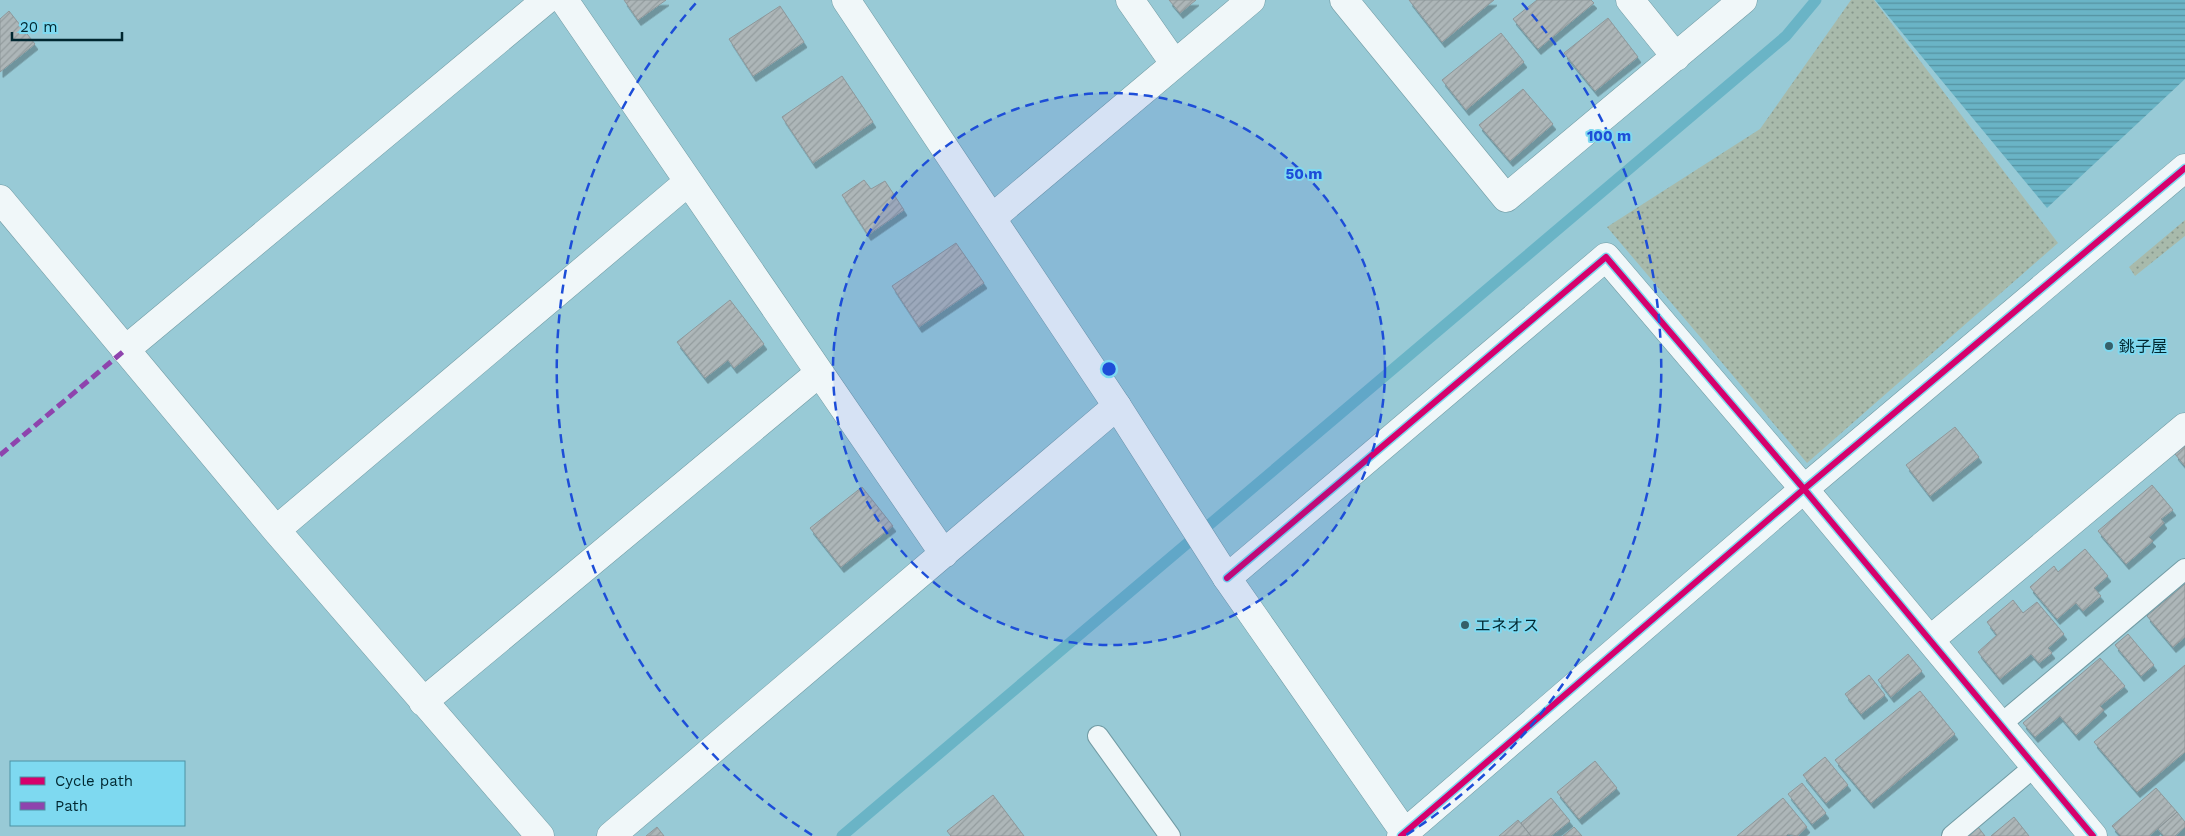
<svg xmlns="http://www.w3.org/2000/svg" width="2185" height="836" viewBox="0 0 2185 836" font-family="'Work Sans','Noto Sans JP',sans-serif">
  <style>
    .grass { fill: url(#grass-dots) }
    .water { fill: url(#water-rules) }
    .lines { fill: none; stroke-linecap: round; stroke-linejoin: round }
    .stream { stroke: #6ab4c6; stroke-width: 11 }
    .building { fill: url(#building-hatch); stroke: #8e979a; filter: url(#shadow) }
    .service-casing { stroke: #719ba4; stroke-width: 22 }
    .minor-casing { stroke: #719ba4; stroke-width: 29 }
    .tertiary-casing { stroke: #719ba4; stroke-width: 29 }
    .service { stroke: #f0f7f9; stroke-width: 20 }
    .minor { stroke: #f0f7f9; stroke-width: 28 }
    .tertiary { stroke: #f0f7f9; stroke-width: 28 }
    .quiet { stroke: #8e44ad; stroke-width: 5; stroke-dasharray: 10 5; stroke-linecap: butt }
    .cycleway-casing { stroke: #7ed9f0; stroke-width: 9 }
    .cycleway { stroke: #d6006c; stroke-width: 6 }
    .ring { fill: none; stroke: #1d4ed8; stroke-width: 2.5; stroke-dasharray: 9 6 }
    .poi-dot { fill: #35606a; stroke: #7ed9f0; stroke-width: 2 }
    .labels { text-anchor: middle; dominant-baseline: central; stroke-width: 4; stroke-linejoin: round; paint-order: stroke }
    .poi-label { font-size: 16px; fill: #002730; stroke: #7ed9f0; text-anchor: start }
    .centre { fill: #1d4ed8; stroke: #7ed9f0; stroke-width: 2.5 }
    .ring-label { font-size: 15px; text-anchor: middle; font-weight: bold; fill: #1d4ed8; stroke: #7ed9f0; stroke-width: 4; stroke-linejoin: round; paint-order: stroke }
  </style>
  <defs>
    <pattern id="grass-dots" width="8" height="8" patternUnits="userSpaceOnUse" patternTransform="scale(1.25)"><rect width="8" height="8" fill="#a8baab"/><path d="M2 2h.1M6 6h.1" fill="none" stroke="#86978c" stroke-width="1.8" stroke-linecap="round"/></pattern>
    <pattern id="water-rules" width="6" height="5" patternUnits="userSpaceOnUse" patternTransform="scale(1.25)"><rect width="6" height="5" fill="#6ab4c6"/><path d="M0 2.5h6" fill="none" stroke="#5592a1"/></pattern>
    <pattern id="building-hatch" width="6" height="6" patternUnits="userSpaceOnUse" patternTransform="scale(1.25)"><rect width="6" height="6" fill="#adb6b8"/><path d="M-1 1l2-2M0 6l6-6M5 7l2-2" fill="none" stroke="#939c9e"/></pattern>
    <filter id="shadow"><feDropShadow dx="3" dy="5.5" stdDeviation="0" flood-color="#0004"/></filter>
  </defs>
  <rect width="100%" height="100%" fill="#98cad6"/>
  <!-- grass -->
  <path class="grass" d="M1851,0h23l184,243 -251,220 -200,-236 153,-98z
    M2185,220v16l-50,40 -6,-9z"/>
  <!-- water -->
  <path class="water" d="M1875,0h310v79l-138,129z"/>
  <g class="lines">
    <!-- stream -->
    <path class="stream" d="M842,836l944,-800 30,-36"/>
  </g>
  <!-- building -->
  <path class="building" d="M624,0h42l-28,20z
    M1169,0h27l-16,13z
    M1409,0h85l-52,42z
    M1537,0h54l3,3 -56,46 -25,-30z
    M780,6l24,36 -51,34 -24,-37z
    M9,11l26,33 -35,28v-53z
    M1608,18l30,39 -43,34 -31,-38z
    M1501,33l23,29 -58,48 -24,-30z
    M842,76l31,46 -60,41 -31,-46z
    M1523,89l30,35 -43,37 -31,-36z
    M864,180l7,9 14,-8 19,29 -36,25 -26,-40z
    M956,243l28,40 -65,44 -27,-41z
    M730,300l34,44 -30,24 -6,-8 -23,18 -28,-36z
    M1955,427l24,30 -49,39 -24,-31z
    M2185,446v20l-10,-12z
    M2152,485l21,25 -12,9 3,4 -15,14 4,4 -27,23 -28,-33z
    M862,487l31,39 -52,41 -31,-39z
    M2085,549l23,27 -14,12 7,8 -18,15 -7,-8 -19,16 -27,-32 24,-21 4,6z
    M2185,584v53l-12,10 -26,-31z
    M2013,600l10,13 14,-11 27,32 -16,14 4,5 -13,10 -8,-9 -31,25 -22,-27 19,-17 -10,-13z
    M2128,634l26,31 -13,11 -26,-31z
    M1908,654l14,17 -31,26 -13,-17z
    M2100,658l25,28 -25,20 4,4 -28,25 -16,-19 -25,21 -12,-14z
    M2185,665v87l-48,40 -43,-50z
    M1869,675l16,20 -24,19 -16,-20z
    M1920,691l35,43 -84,69 -36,-43z
    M1825,757l23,28 -22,18 -23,-28z
    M1595,761l22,27 -38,31 -22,-27z
    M1802,783l24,30 -14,11 -24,-30z
    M2156,788l21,24 -28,24h-28l-9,-10z
    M993,795l31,41h-73l-4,-5z
    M1551,798l19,23 -19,15h-20l-10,-13z
    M1783,798l24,29 -10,9 -9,-2 -2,2h-49z
    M2177,812l8,10v5l-10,9h-11l-6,-7z
    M2014,817l15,19h-38z
    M1518,820l13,16h-32z
    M657,827l7,9h-18z
    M1574,827l8,9h-19z
    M1978,827l7,9h-18z"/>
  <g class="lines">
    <!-- service casing -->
    <g class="service-casing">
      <path id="service" d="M2000,725l185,-156
        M1098,736l72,100
        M1952,836l83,-70"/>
    </g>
    <!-- minor casing -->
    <g class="minor-casing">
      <path id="minor" d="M564,0l380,554
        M1130,0l44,63
        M1344,0l162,198 237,-198
        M1630,0l46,57
        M0,199l276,331 264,306
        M992,218l259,-218
        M125,350l421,-350
        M276,530l412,-348
        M1227,578l379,-321 198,232 289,347
        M1930,640l255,-213
        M423,702l396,-329
        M611,836l506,-430"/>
    </g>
    <!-- tertiary casing -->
    <g class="tertiary-casing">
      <path id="tertiary" d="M846,0l271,406 110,172 180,258
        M1401,836l403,-347 381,-321"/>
    </g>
    <!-- service -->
    <use href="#service" class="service"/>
    <!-- minor -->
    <use href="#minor" class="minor"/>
    <!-- tertiary -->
    <use href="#tertiary" class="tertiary"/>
    <!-- quiet -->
    <path class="quiet" d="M0,455l125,-105"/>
    <!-- cycleway casing -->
    <g class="cycleway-casing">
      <path id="cycleway" d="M1227,578l379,-321 198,232 289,347
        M1401,836l403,-347 381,-321"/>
    </g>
    <!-- cycleway -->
    <use href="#cycleway" class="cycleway"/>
  </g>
  <!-- distance rings -->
  <circle cx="1109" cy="369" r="276" fill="#1d4ed8" fill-opacity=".12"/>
  <g class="ring">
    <circle cx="1109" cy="369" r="276"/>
    <path d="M812 835A552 552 0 0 1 696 3M1522 3A552 552 0 0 1 1406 835"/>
  </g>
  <!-- markers -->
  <g class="poi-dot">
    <circle cx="2109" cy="346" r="5"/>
    <circle cx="1465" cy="625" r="5"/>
  </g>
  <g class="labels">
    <!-- poi labels -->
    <g class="poi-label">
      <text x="2119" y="346">銚子屋</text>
      <text x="1475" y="625">エネオス</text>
    </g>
  </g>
  <circle cx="1109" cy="369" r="8" class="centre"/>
  <g class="ring-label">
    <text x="1609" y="141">100 m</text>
    <text x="1304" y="179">50 m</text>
  </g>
  <!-- legend -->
  <rect x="10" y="761" width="175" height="65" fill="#7ed9f0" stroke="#4c92a3"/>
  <rect x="20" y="777" width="25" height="8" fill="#d6006c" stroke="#4c92a3"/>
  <text x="55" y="786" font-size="15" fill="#002730">Cycle path</text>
  <rect x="20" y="802" width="25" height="8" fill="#8e44ad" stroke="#4c92a3"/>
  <text x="55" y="811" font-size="15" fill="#002730">Path</text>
  <!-- scale -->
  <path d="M12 32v8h110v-8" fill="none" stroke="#002730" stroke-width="2.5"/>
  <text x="20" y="32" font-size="15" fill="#002730" stroke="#7ed9f0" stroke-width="4" paint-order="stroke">20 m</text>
</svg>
